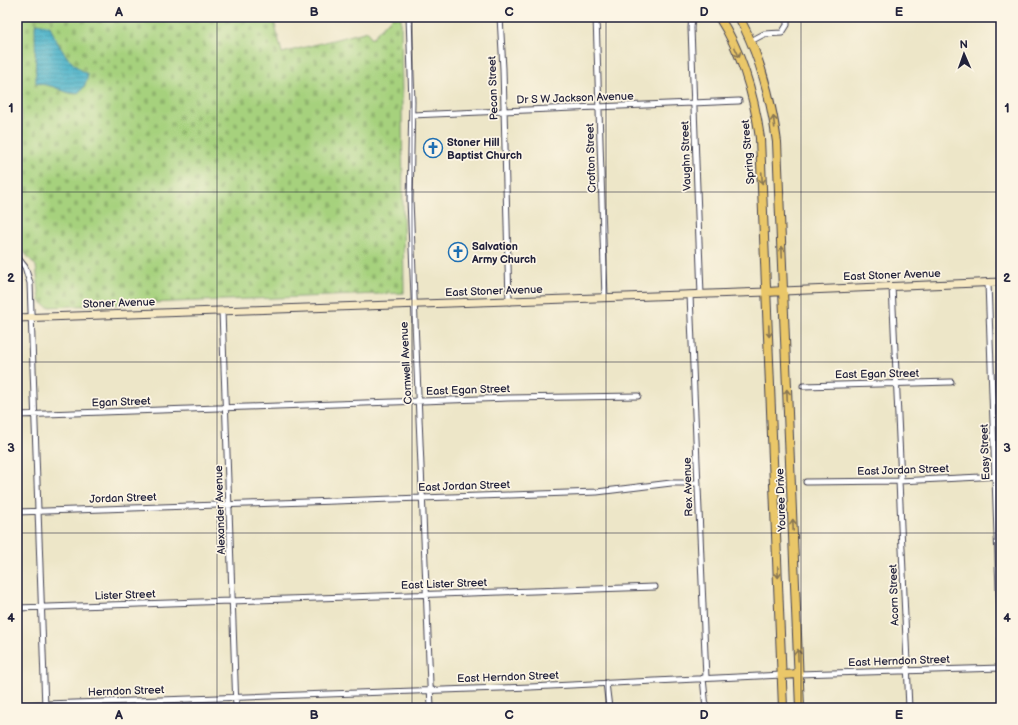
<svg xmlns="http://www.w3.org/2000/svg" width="1018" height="725" viewBox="0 0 1018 725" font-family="'Balsamiq Sans',sans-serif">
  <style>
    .cemetery { fill: url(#cemetery-stones); stroke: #647a5c }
    .water { fill: url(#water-rules); stroke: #376b82 }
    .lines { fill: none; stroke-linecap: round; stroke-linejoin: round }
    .street-casing { stroke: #403f50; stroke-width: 7 }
    .secondary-casing { stroke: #403f50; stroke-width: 9 }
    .primary-casing { stroke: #403f50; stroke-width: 10 }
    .street { stroke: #fff; stroke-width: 5 }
    .secondary { stroke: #f7e9c3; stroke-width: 7 }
    .primary { stroke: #eac769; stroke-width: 8 }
    .oneway { stroke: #867452 }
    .grid { fill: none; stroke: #22223b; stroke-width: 1; stroke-opacity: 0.55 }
    .labels { text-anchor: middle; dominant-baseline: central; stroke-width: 3.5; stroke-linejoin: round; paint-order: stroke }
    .street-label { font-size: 11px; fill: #22223b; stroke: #fcf5e5 }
    .poi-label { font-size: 11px; font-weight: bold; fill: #22223b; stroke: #fcf5e5; text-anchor: start }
    .neatline { fill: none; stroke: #22223b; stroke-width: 1.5 }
    .grid-label { font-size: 13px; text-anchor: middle; font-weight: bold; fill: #22223b }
  </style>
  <defs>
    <pattern id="cemetery-stones" width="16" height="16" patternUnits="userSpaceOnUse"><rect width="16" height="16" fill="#a6d17d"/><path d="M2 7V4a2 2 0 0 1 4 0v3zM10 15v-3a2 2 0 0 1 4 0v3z" fill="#8fb36d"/></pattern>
    <pattern id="water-rules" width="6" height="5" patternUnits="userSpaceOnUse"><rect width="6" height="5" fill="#4cb4ca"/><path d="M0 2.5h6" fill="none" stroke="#3f92a5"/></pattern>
  </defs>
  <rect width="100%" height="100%" fill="#fcf5e5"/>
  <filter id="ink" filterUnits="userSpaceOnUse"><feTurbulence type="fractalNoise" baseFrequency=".025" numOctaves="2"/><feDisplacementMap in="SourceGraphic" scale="8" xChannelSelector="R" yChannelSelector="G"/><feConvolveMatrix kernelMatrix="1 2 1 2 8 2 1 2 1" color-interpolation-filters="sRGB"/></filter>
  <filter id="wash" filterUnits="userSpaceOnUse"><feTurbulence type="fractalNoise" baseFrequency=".012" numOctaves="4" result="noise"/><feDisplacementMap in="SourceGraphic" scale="16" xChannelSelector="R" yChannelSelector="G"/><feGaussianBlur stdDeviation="0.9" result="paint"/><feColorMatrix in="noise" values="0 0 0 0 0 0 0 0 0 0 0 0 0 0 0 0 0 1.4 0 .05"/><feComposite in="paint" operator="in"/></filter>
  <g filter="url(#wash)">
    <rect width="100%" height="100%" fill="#ede6c8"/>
    <!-- cemetery -->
    <path class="cemetery" d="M19,17h254l9,36 86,-22 3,8 21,-22h9l3,276 -357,14 -7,-6 -4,-35 -19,-22v-65l6,-8z"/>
    <!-- water -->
    <path class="water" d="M37,23l13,3c8,20 18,37 37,48 1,5 0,7 -3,12 -7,15 -22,3 -33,0 -5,-1 -10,-2 -15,-3l-1,-57z"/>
  </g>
  <g filter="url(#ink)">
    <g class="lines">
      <!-- street casing -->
      <g class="street-casing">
        <path id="street" d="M409,17l3,85 -2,98 21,508
          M500,17l3,52 6,233
          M596,17l9,281
          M692,17l-1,11 10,267
          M751,41l13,-7 18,-1 5,-8v-8
          M412,115l327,-14
          M17,257l8,10 5,16 15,425
          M988,283l13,362
          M892,286l9,195
          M690,295l16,383
          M222,311l14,397
          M803,386l148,-4
          M17,415l491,-17 130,-2
          M899,481l10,227
          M806,482l93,-1 102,-5
          M17,512l580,-20 74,-9h27
          M17,608l638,-21
          M798,674l203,-6
          M703,678l3,30
          M606,683l3,25
          M17,705l513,-18 252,-12"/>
      </g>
      <!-- secondary casing -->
      <g class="secondary-casing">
        <path id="secondary" d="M783,291l218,-9
          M17,318l750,-26"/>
      </g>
      <!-- primary casing -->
      <g class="primary-casing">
        <path id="primary" d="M719,17c24,37 35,78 41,121l23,570
          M739,17c21,39 32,80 38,125l23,566
          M767,292l16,-1
          M782,675l16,-1"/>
      </g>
      <!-- street -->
      <use href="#street" class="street"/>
      <!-- secondary -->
      <use href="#secondary" class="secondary"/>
      <!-- primary -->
      <use href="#primary" class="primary"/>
    </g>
    <!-- one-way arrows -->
    <defs><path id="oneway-shaft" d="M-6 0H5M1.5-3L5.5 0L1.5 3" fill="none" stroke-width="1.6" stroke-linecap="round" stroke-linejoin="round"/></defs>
    <g class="oneway">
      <use href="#oneway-shaft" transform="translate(737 52) rotate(65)"/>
      <use href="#oneway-shaft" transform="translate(774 122) rotate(-97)"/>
      <use href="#oneway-shaft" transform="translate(762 178) rotate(87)"/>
      <use href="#oneway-shaft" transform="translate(782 252) rotate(-92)"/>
      <use href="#oneway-shaft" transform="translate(769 331) rotate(88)"/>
      <use href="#oneway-shaft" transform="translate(787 395) rotate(-92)"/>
      <use href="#oneway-shaft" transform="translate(793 525) rotate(-92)"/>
      <use href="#oneway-shaft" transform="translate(778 572) rotate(88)"/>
      <use href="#oneway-shaft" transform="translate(798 655) rotate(-92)"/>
    </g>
  </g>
  <!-- grid -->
  <path class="grid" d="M217,17v691M412,17v691M606,17v691M801,17v691M17,192h984M17,362h984M17,533h984"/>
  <!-- icons -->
  <defs>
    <g id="church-ring" transform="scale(1)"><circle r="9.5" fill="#fcf5e5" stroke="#1f6fb2" stroke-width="1.5"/><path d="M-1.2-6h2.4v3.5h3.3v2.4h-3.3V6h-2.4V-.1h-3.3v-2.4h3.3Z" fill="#1f6fb2"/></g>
  </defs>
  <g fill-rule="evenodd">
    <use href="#church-ring" x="433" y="148"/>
    <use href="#church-ring" x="458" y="252"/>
  </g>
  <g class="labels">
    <!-- street labels -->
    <g class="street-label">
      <text transform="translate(493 88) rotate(-92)">Pecan Street</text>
      <text transform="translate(575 98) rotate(-2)">Dr S W Jackson Avenue</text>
      <text transform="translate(748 152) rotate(-95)">Spring Street</text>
      <text transform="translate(686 156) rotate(-92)">Vaughn Street</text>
      <text transform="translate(591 158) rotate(-92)">Crofton Street</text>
      <text transform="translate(892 275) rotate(-2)">East Stoner Avenue</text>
      <text transform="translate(494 291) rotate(-2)">East Stoner Avenue</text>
      <text transform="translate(119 303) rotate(-2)">Stoner Avenue</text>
      <text transform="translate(406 363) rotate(-93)">Cornwell Avenue</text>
      <text transform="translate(877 374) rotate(-1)">East Egan Street</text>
      <text transform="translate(468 390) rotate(-2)">East Egan Street</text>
      <text transform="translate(121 402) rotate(-2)">Egan Street</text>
      <text transform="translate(985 452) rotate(-92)">Easy Street</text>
      <text transform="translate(903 470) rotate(-2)">East Jordan Street</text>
      <text transform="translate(464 486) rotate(-2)">East Jordan Street</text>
      <text transform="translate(688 487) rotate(-92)">Rex Avenue</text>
      <text transform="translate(123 498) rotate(-2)">Jordan Street</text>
      <text transform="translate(781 500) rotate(-92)">Youree Drive</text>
      <text transform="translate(220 510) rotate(-92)">Alexander Avenue</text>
      <text transform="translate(444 584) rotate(-2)">East Lister Street</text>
      <text transform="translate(125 595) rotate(-2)">Lister Street</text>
      <text transform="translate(894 595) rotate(-92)">Acorn Street</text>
      <text transform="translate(899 661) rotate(-2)">East Herndon Street</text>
      <text transform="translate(508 677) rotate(-2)">East Herndon Street</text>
      <text transform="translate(126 691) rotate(-2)">Herndon Street</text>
    </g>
    <!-- poi labels -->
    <g class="poi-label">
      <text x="447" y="142">Stoner Hill<tspan x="447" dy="13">Baptist Church</tspan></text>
      <text x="472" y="246">Salvation<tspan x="472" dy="13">Army Church</tspan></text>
    </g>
  </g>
  <!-- margin -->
  <rect width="1018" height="725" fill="none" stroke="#fcf5e5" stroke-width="44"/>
  <!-- north arrow -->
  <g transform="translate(964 54) rotate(358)" stroke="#fcf5e5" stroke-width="3" paint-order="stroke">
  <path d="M0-3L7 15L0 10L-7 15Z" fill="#22223b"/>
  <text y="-6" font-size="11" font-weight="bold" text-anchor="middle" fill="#22223b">N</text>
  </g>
  <rect x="22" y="22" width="974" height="681" class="neatline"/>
  <g class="grid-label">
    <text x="119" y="16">A</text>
    <text x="314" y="16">B</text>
    <text x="509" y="16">C</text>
    <text x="704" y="16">D</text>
    <text x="899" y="16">E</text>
    <text x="11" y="112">1</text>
    <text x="1007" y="112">1</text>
    <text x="11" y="282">2</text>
    <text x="1007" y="282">2</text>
    <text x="11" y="452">3</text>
    <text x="1007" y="452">3</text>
    <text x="11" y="622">4</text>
    <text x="1007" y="622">4</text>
    <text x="119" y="719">A</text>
    <text x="314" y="719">B</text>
    <text x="509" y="719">C</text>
    <text x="704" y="719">D</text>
    <text x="899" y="719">E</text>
  </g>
</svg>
